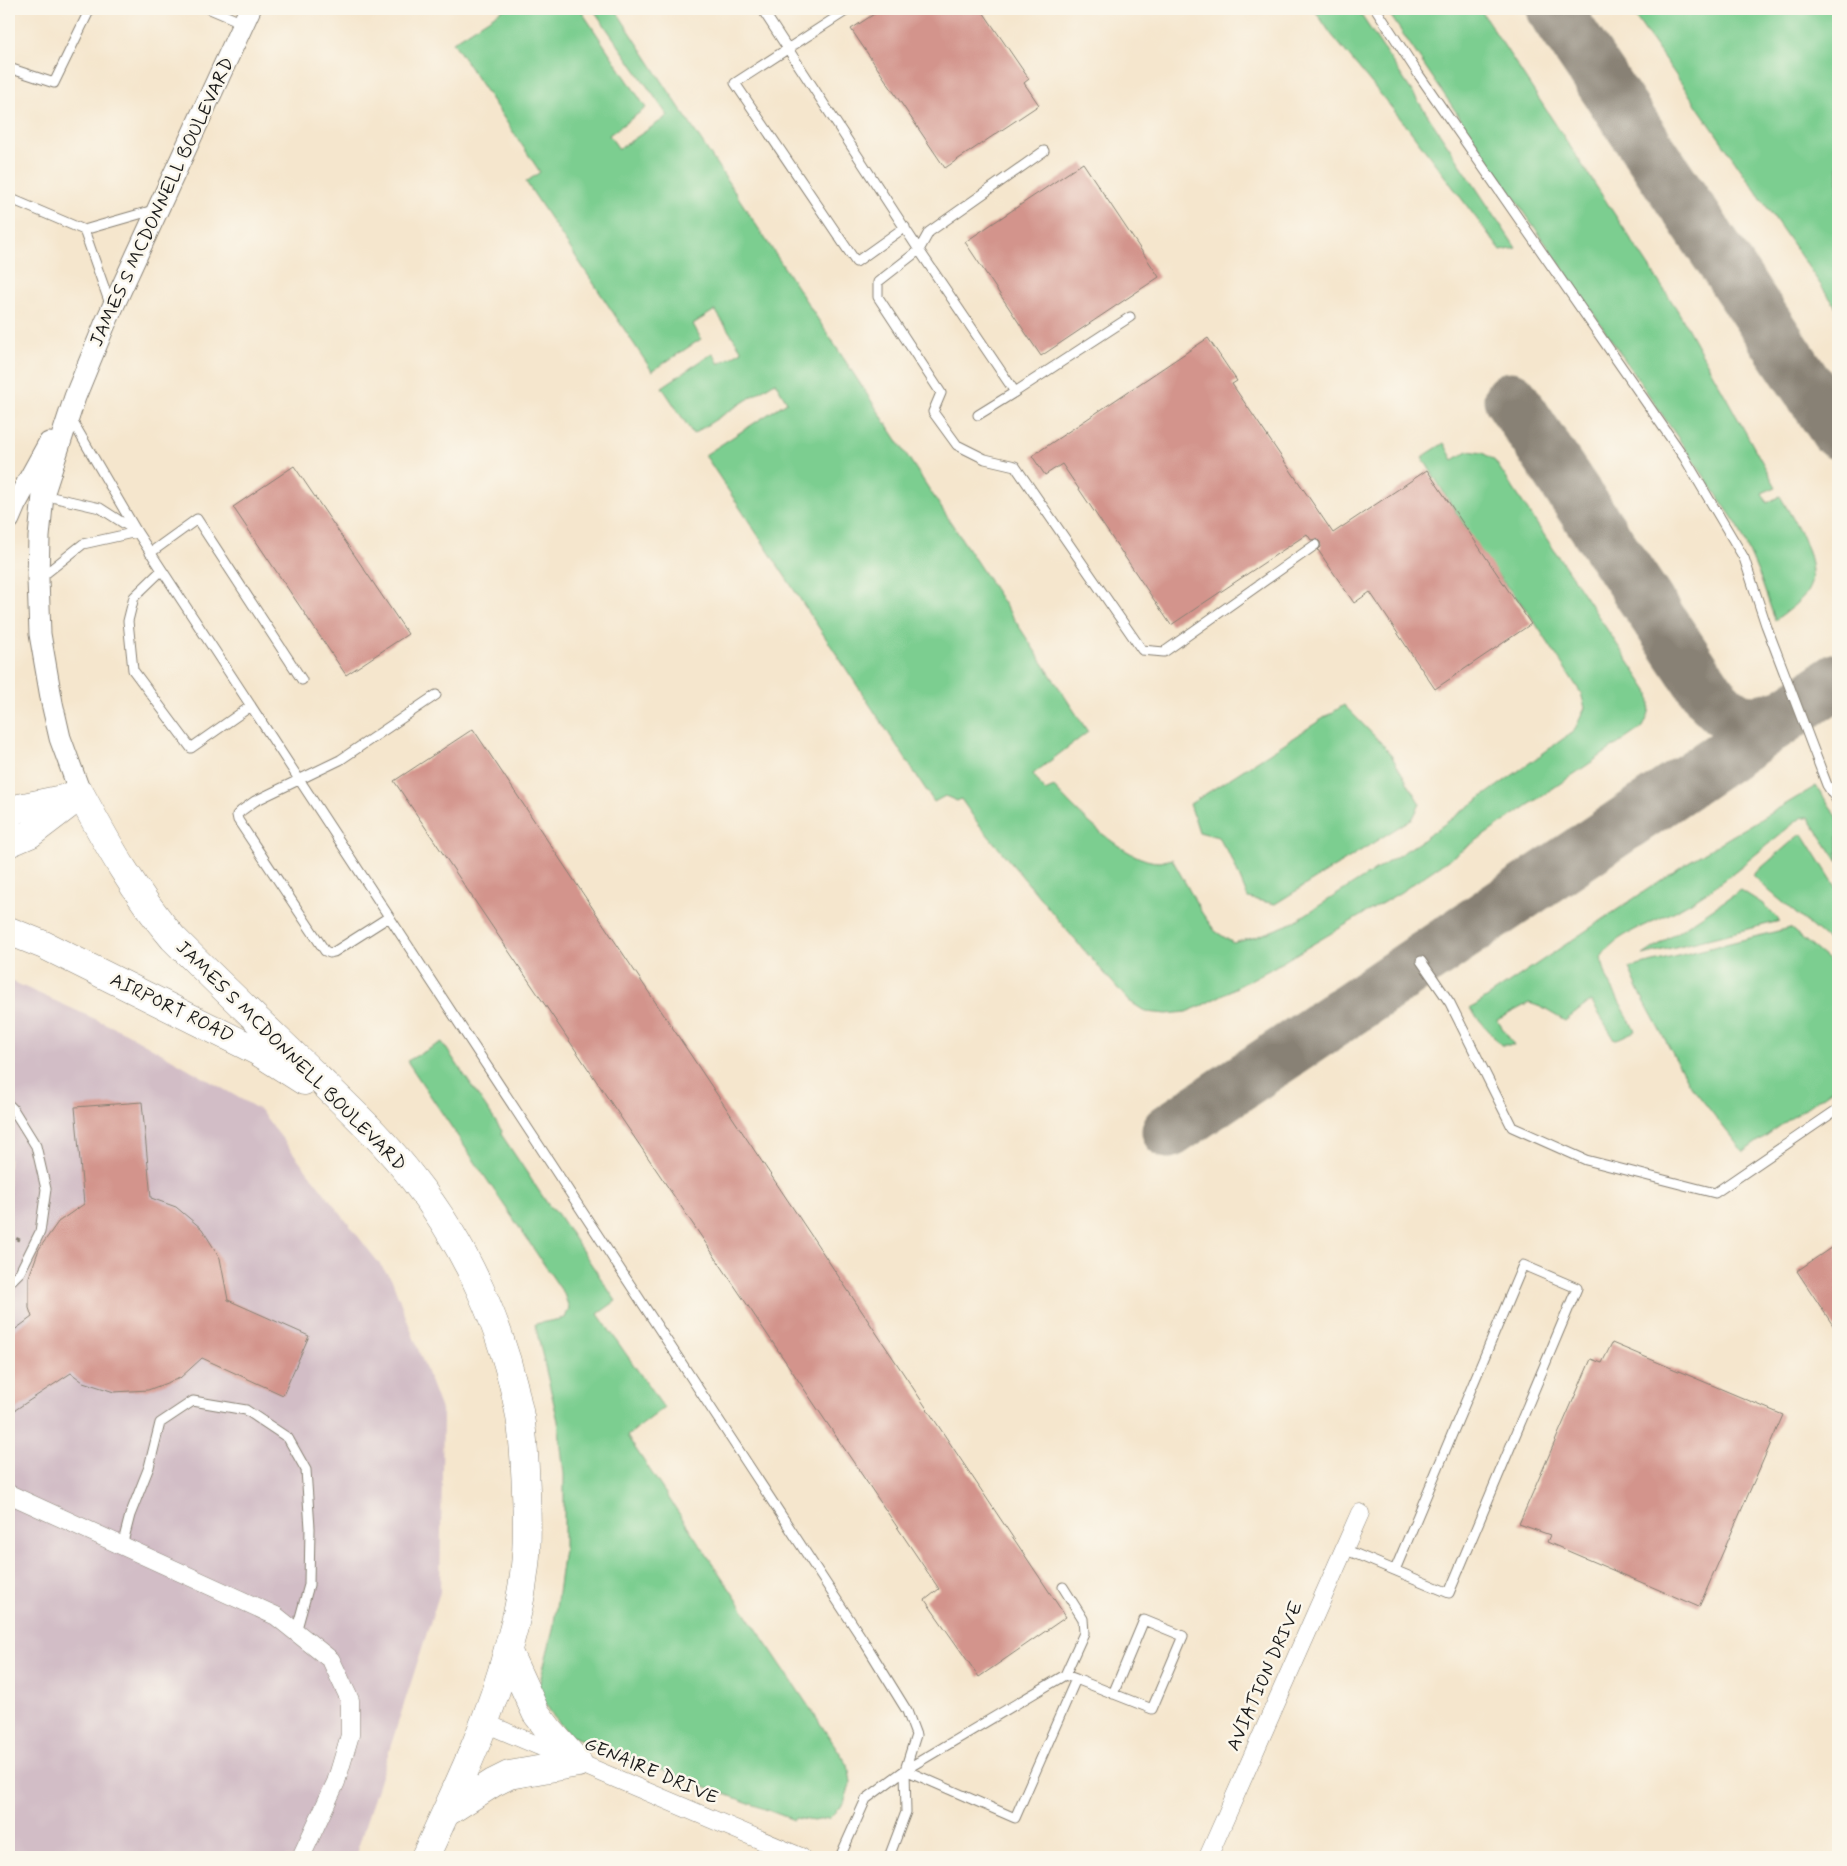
<svg xmlns="http://www.w3.org/2000/svg" width="1847" height="1866" viewBox="0 0 1847 1866" font-family="Mynerve,sans-serif">
  <style>
    .industrial { fill: #d2bdc6 }
    .green { fill: #7cce90; stroke: #4c7556 }
    .lines { fill: none; stroke-linecap: round; stroke-linejoin: round }
    .taxiway { stroke: #888174; stroke-width: 55 }
    .building { fill: #d3948c }
    .service-casing { stroke: #888174; stroke-width: 11 }
    .minor-casing { stroke: #888174; stroke-width: 19 }
    .tertiary-casing { stroke: #888174; stroke-width: 23 }
    .primary-casing { stroke: #888174; stroke-width: 29 }
    .path { stroke: #888174; stroke-width: 3; stroke-dasharray: 4 4; stroke-linecap: butt }
    .service { stroke: #fff; stroke-width: 9 }
    .minor { stroke: #fff; stroke-width: 18 }
    .tertiary { stroke: #fff; stroke-width: 21 }
    .primary { stroke: #fff; stroke-width: 28 }
    .labels { text-anchor: middle; dominant-baseline: central; stroke-width: 5; stroke-linejoin: round; paint-order: stroke }
    .street-label { font-size: 19px; fill: #1c1c1c; stroke: #fbf7ec }
  </style>
  <rect width="100%" height="100%" fill="#fbf7ec"/>
  <filter id="ink" filterUnits="userSpaceOnUse"><feTurbulence type="fractalNoise" baseFrequency=".02" numOctaves="2"/><feDisplacementMap in="SourceGraphic" scale="10" xChannelSelector="R" yChannelSelector="G"/><feConvolveMatrix kernelMatrix="1 2 1 2 8 2 1 2 1" color-interpolation-filters="sRGB"/></filter>
  <filter id="wash" filterUnits="userSpaceOnUse"><feTurbulence type="fractalNoise" baseFrequency=".0096" numOctaves="4" result="noise"/><feDisplacementMap in="SourceGraphic" scale="20" xChannelSelector="R" yChannelSelector="G"/><feGaussianBlur stdDeviation="1.12" result="paint"/><feColorMatrix in="noise" values="0 0 0 0 0 0 0 0 0 0 0 0 0 0 0 0 0 1.4 0 .05"/><feComposite in="paint" operator="in"/></filter>
  <g filter="url(#wash)">
    <rect width="100%" height="100%" fill="#f5e6cd"/>
    <!-- industrial -->
    <path class="industrial" d="M9,980l117,53 134,77 132,170 51,135 -3,177 -85,265h-346z"/>
    <!-- green -->
    <path class="green" d="M504,9h76l66,99 -37,27 10,14 49,-33 -75,-107h22l473,723 -55,42 12,17 9,-4c22,24 72,76 106,75 4,-1 8,-2 12,-3l30,54 13,18 18,12 23,-6 36,-14 126,-80 156,-112 11,-23 -4,-15 -53,-81 -42,-51 -64,-104 22,-14 9,17 15,-9 15,2 12,8 153,230c4,15 2,22 -5,36l-242,165 -132,78 -66,35 -17,7 -19,2 -21,-2 -17,-11 -54,-61 -98,-118 -16,-23 -4,2 -12,-5 -11,6 -229,-347 82,-53 -12,-20 -82,52 -31,-47 51,-34 6,11 23,-13 -27,-41 -22,14 8,15 -49,32 -126,-189 14,-10 -87,-130z
      M1314,9h43l159,239 -15,3 -92,-122 -78,-95z
      M1386,9h94l198,302 98,176 -14,6 5,10 13,-7c13,23 44,70 27,96 -8,11 -21,20 -32,28l-15,-43 -22,-51z
      M1630,9h208v301z
      M1344,705l44,45 32,54 -7,14 -138,86 -27,-6 -16,-39 -14,-22 -19,-5 -9,-28z
      M1816,786l22,32v44l-30,-45h-6c-41,31 -79,69 -125,93 -23,13 -64,24 -76,48l6,20 28,53 -20,9 -24,-39 -26,20 -24,-14 -12,-4 -32,17 17,25h-13l-31,-36 215,-145z
      M1803,834l35,56v59l-71,-60 -14,-14 45,-39z
      M1741,890l22,14 17,17 -137,34z
      M1790,928l48,40v117l-95,67 -55,-70 -46,-85 -13,-29z
      M442,1042l60,89 -1,3 48,72 8,7 59,88 -18,13 66,94 -37,28 221,329 3,17 -7,21 -15,15 -15,3 -19,-3 -1,2 -223,-84 -18,-20 -13,-21 -1,-10 14,-55 11,-81v-75l-6,-53 -23,-97 30,-6 4,-10 -5,-14 -157,-233z"/>
    <g class="lines">
      <!-- taxiway -->
      <path class="taxiway" d="M1554,9l284,423
        M1511,399l201,300c6,5 11,12 18,16 16,12 37,6 54,1
        M1169,1131l669,-451"/>
    </g>
    <g id="blocks">
      <!-- building -->
      <path class="building" d="M882,9h99l48,70 -5,4 15,22 -94,63 -94,-139z
        M1083,163l76,114 -118,79 -76,-114z
        M1208,338l29,43 -5,3 101,149 94,-63 104,154 -96,65 -65,-97 -16,11 -36,-53 3,-3 -1,-5 -3,-3 -6,1 -4,-6 -136,91 -109,-161 -17,11 -13,-19z
        M294,466l114,168 -62,41 -113,-168z
        M473,729l593,888 -87,60 -54,-77 14,-11 -545,-808z
        M142,1102l9,96 25,9 26,22 18,29 8,42 81,36 -26,59 -81,-37 -22,20 -32,12 -34,2 -31,-10 -12,-9 -62,41v-80l23,-17 -3,-9v-31l10,-28 19,-27 26,-18 -9,-97z
        M1838,1243v90l-41,-62z
        M1612,1343l171,72 -84,192 -152,-65 3,-7 -31,-11 72,-165 11,4z"/>
    </g>
  </g>
  <g filter="url(#ink)">
    <use href="#blocks" fill-opacity="0" stroke="#888174" stroke-width="1"/>
    <g class="lines">
      <!-- service casing -->
      <g class="service-casing">
        <path id="service" d="M210,9l33,14
          M762,9l157,241 96,142 115,-75
          M849,9l-114,74 121,179 49,-35
          M1376,9l43,66 265,382 60,101 22,67 61,160 11,17
          M9,68l45,15 36,-74
          M1044,151l-115,81 -10,18 -41,32v15l63,96 -8,19 24,33 28,14 30,7 127,184 22,2 151,-107
          M9,198l75,32
          M110,304l-26,-74 73,-21
          M978,415l37,-23
          M70,417l67,115 728,1111 42,68 9,24 -11,35 110,48 61,-139 76,30 31,-73 -39,-16 -31,74
          M43,495l57,13 34,22
          M150,553l47,-34 105,161
          M162,570l-28,27 -6,24 5,49 58,78 60,-42
          M40,578l43,-34 54,-12
          M389,917l-55,35 -4,1 -5,-2 -87,-131 -1,-5 4,-4 14,-10 85,-41 96,-65
          M1421,961l29,42 62,124 74,33 129,33 123,-84
          M9,1105l4,4 23,37 10,43 -6,43 -20,40 -11,11
          M122,1546l8,-31 19,-48 11,-44 33,-22 53,9 42,28 18,32 4,58 -1,57 -13,47
          M1344,1549l105,44 128,-305 -54,-23 -128,305
          M1063,1587l20,32 1,14 -19,42
          M840,1857l26,-58 39,-29 160,-95 11,4
          M889,1857l17,-45 -1,-42"/>
      </g>
      <!-- minor casing -->
      <g class="minor-casing">
        <path id="minor" d="M9,1494l267,122 55,44 19,40v35l-14,47 -35,75
          M485,1723l316,134
          M1208,1857l152,-344"/>
      </g>
      <!-- tertiary casing -->
      <g class="tertiary-casing">
        <path id="tertiary" d="M9,519l6,-14 34,-62
          M81,795l-21,-57 -8,-35 -12,-69 -2,-55 1,-42 4,-42 32,-98 30,-73 145,-315"/>
      </g>
      <!-- primary casing -->
      <g class="primary-casing">
        <path id="primary" d="M81,795c28,52 53,97 92,143 48,48 97,94 146,141 33,32 67,64 95,101 52,66 89,148 105,231 5,26 6,54 7,80 1,25 2,50 -1,75 -3,28 -9,56 -17,83 -18,72 -52,141 -83,208
          M9,813l10,-5 53,-11
          M9,843l21,-9 51,-39
          M9,931l35,14 213,106 47,30
          M508,1652l28,61 13,17 29,33
          M446,1813l47,-30 16,-8 69,-12"/>
      </g>
      <!-- path -->
      <path class="path" d="M9,1235l13,6"/>
      <!-- service -->
      <use href="#service" class="service"/>
      <!-- minor -->
      <use href="#minor" class="minor"/>
      <!-- tertiary -->
      <use href="#tertiary" class="tertiary"/>
      <!-- primary -->
      <use href="#primary" class="primary"/>
    </g>
  </g>
  <g class="labels">
    <!-- street labels -->
    <g class="street-label">
      <text transform="translate(162 202) rotate(-65)">JAMES S MCDONNELL BOULEVARD</text>
      <text transform="translate(172 1008) rotate(26)">AIRPORT ROAD</text>
      <text transform="translate(291 1056) rotate(45)">JAMES S MCDONNELL BOULEVARD</text>
      <text transform="translate(1265 1676) rotate(-66)">AVIATION DRIVE</text>
      <text transform="translate(651 1771) rotate(23)">GENAIRE DRIVE</text>
    </g>
  </g>
  <!-- margin -->
  <rect width="1847" height="1866" fill="none" stroke="#fbf7ec" stroke-width="30"/>
</svg>
